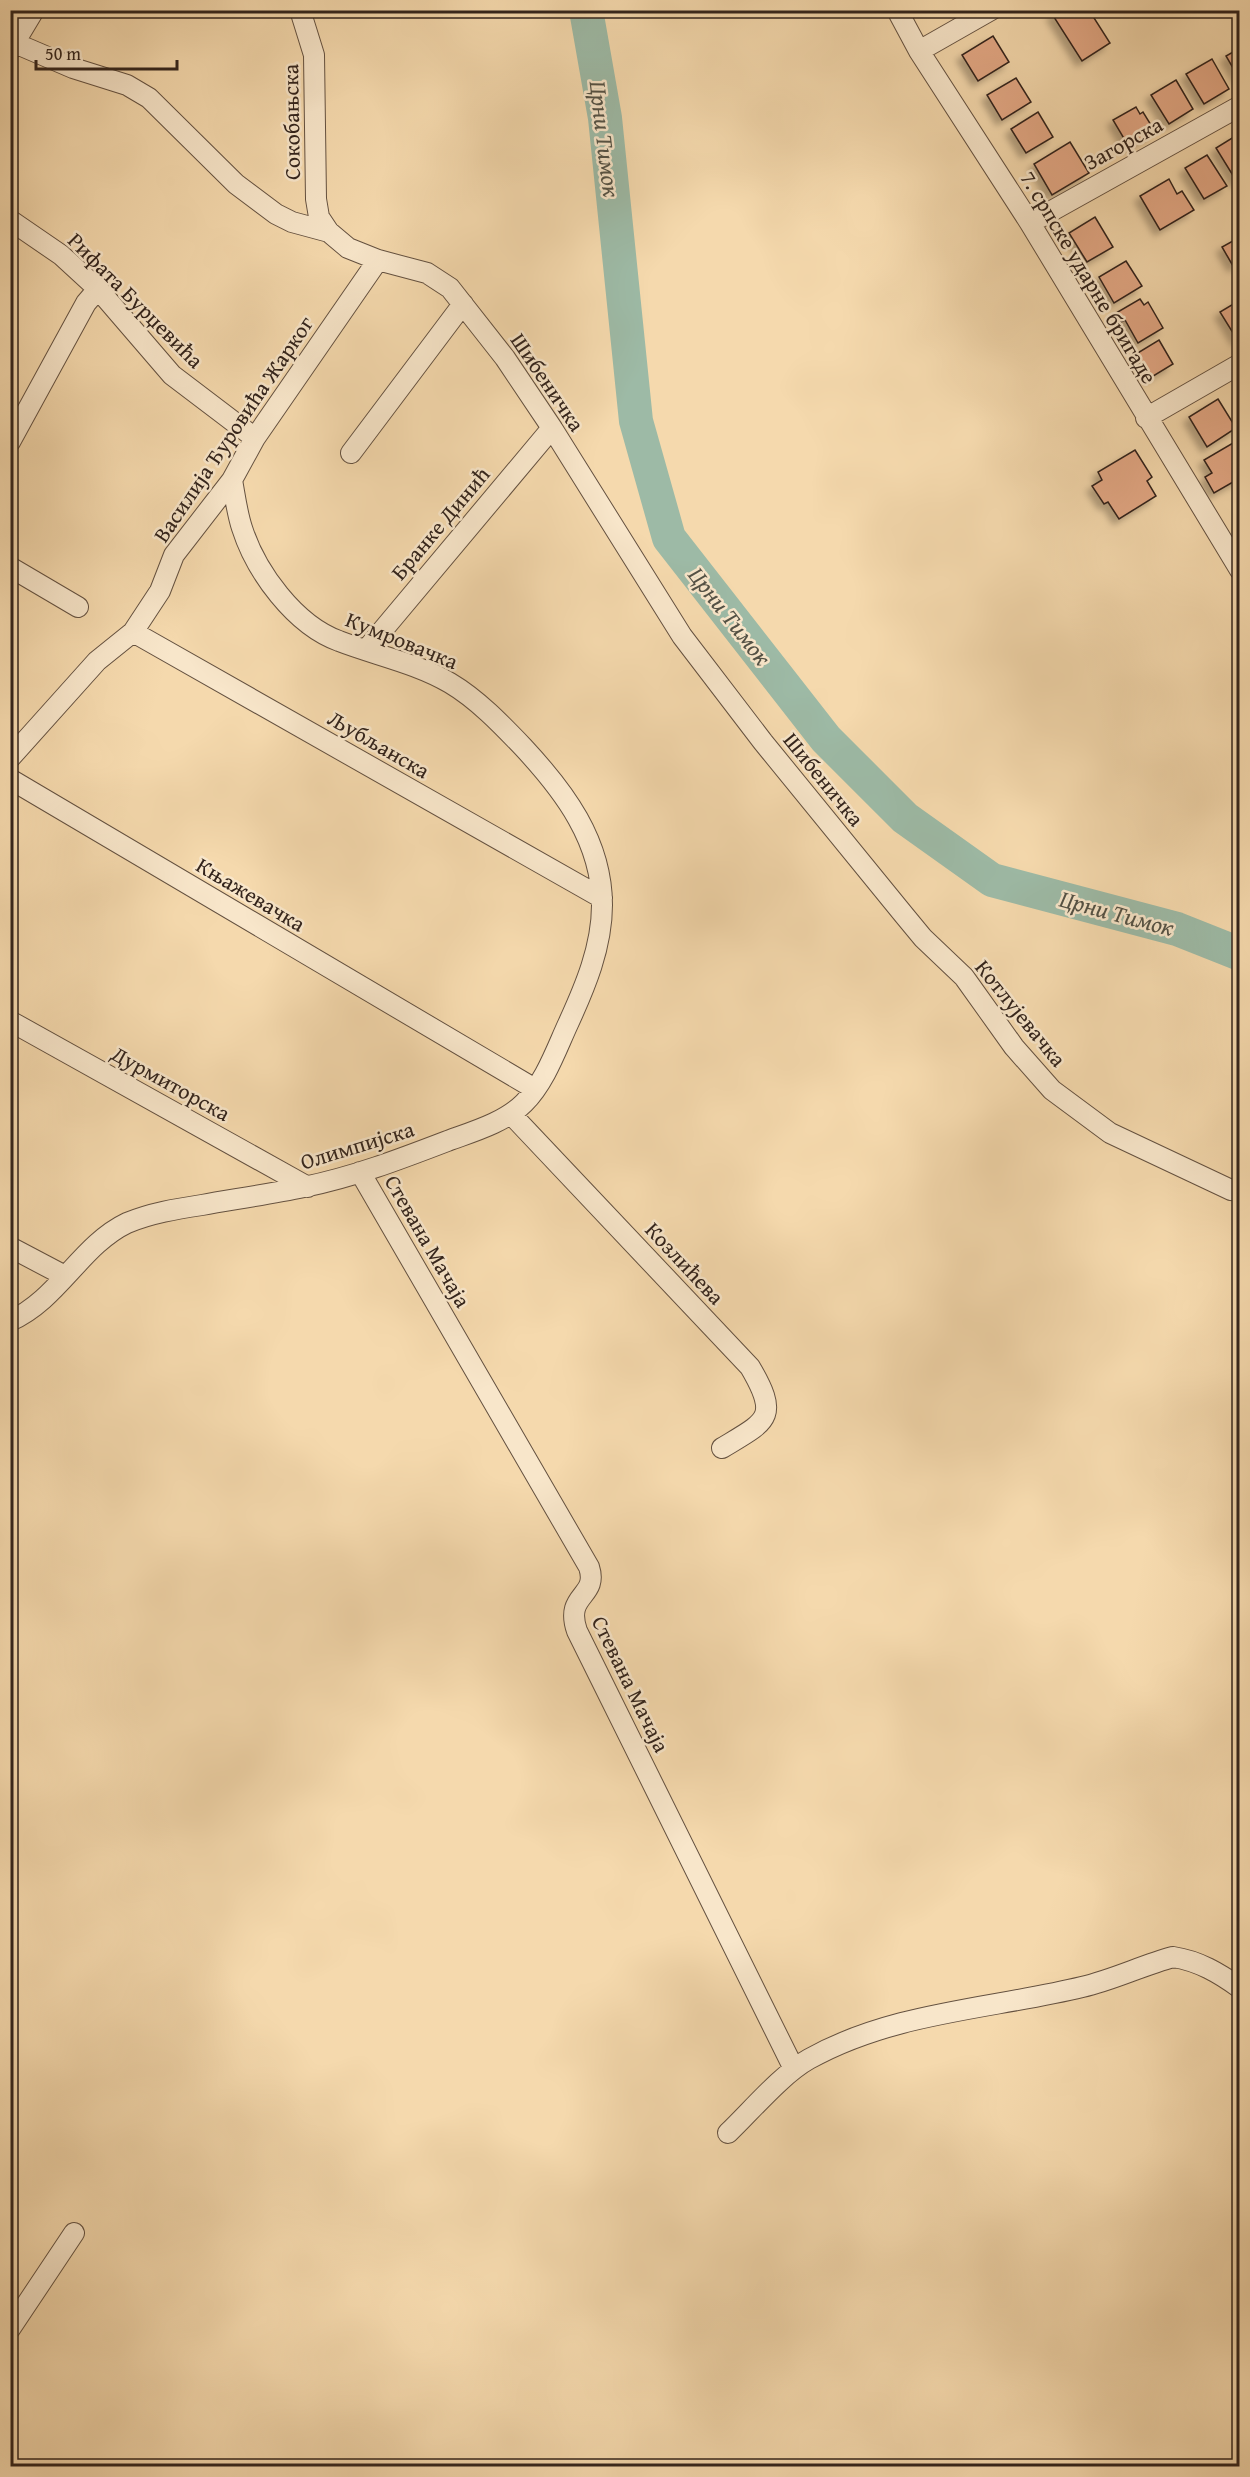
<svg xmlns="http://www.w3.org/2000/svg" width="1250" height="2477" viewBox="0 0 1250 2477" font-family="'Gentium Book Plus',serif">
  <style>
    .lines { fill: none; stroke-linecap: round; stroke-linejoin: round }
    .river { stroke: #9dbaa6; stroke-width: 34 }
    .building { fill: #e3a885; stroke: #33241c; stroke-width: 1.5; filter: url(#shadow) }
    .minor-casing { stroke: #645140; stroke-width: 22 }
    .minor { stroke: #f8e6ca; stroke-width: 20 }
    .labels { text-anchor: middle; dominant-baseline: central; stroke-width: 5; stroke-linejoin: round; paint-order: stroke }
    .street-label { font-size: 22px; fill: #33241c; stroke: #f8e6ca }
    .water-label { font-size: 24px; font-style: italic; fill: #535145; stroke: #f8e6ca }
  </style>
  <defs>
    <filter id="shadow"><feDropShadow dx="-5.5" dy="5.5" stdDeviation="3" flood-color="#0004"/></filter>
  </defs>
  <rect width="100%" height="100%" fill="#f5d9ad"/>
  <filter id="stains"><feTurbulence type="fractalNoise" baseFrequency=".00333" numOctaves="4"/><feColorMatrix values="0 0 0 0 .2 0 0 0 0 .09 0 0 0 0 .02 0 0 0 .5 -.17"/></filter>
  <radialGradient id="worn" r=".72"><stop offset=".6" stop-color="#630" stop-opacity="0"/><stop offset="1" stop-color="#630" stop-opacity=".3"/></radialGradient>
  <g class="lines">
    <!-- river -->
    <path class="river" d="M586,10l19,108 31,303 33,117 157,201 79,79 87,62 185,49 63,25"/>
  </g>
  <!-- building -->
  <path class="building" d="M1058,10h31l21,33 -28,18 -30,-47z
    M993,36l16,26 -31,19 -16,-26z
    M1240,48v32l-14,-24z
    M1212,59l17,30 -25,15 -18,-30z
    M1016,78l15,24 -29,18 -15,-25z
    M1176,80l17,29 -24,15 -18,-29z
    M1136,107l4,7 3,-2 8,13 -3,2 4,7 -23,13 -16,-27z
    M1038,112l15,25 -27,16 -15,-24z
    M1237,135l3,5v41l-3,1 -21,-34z
    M1070,142l19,31 -37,22 -18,-31z
    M1207,155l20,31 -23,13 -19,-31z
    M1169,179l8,15 5,-3 12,19 -34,20 -20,-34z
    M1095,217l18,30 -26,15 -18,-29z
    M1240,237v26l-7,3 -11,-19z
    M1126,261l16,25 -28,17 -15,-26z
    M1140,299l4,6 4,-3 15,26 -25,15 -13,-23 -4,2 -5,-9z
    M1240,300v40l-2,1 -18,-29z
    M1159,340l14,24 -23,14 -14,-24z
    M1218,399l18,29 -29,19 -18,-30z
    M1233,443l7,10v25l-26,15 -9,-16 7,-4 -8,-13z
    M1135,450l17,27 -5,4 9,15 -37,23 -11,-17 -4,2 -12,-18 10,-6 -4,-8z"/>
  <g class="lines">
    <!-- minor casing -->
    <g class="minor-casing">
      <path id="minor" d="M300,10l14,45 2,144 3,18 10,15
        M897,10l22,41 111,172 210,347
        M10,41l63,27 54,17 22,13 87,86 40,30 16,8 37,10 19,16 30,12 49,13 23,15 55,70 47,70 130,208 81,106 141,173 19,23 41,39 50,70 38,43 58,43 121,57 9,1
        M10,50l24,-40
        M919,51l72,-41
        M10,220l51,35 37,34 74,86 83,63
        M1030,223l210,-117
        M1146,418l94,-54
        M10,442l76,-139 12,-14
        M351,453l112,-149
        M10,567l68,40
        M133,632l469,266
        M366,650l186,-222
        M10,758l87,-97 36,-29 27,-41 14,-36 58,-75 23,-42 123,-178
        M10,779l525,310
        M10,1021l298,166
        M511,1114l239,253c30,51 17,54 -28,81
        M360,1172l229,395c10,31 -25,26 -12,64l217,438
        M10,1247l55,29
        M10,1321c48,-21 71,-76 117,-98 24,-10 49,-14 75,-18 34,-6 68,-11 102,-18 50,-10 99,-29 146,-47 25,-9 55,-18 74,-37 21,-21 32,-53 44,-79 17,-37 34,-77 34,-119 0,-64 -38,-114 -79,-158 -22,-23 -46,-48 -73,-64 -34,-20 -75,-28 -111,-42 -44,-16 -83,-69 -97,-113 -5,-15 -7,-32 -10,-48
        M728,2133c23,-22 54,-59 81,-74 84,-47 182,-50 273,-72 31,-7 61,-22 91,-30 26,4 46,16 67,31
        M10,2329l64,-96"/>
    </g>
    <!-- minor -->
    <use href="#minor" class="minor"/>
  </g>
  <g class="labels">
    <!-- street labels -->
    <g class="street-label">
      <text transform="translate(291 122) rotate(-91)">Сокобањска</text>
      <text transform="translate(1123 143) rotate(-29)">Загорска</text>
      <text transform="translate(1089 277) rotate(59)">7. српске ударне бригаде</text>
      <text transform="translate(136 300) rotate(45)">Рифата Бурџевића</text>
      <text transform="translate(548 382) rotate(56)">Шибеничка</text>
      <text transform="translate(233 429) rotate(-56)">Василија Ђуровића Жарког</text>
      <text transform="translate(440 523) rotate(-50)">Бранке Динић</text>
      <text transform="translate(402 640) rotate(22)">Кумровачка</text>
      <text transform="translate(379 744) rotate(30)">Љубљанска</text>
      <text transform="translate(824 779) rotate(51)">Шибеничка</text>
      <text transform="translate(251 894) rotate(31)">Књажевачка</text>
      <text transform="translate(1021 1013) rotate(51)">Котлујевачка</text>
      <text transform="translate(171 1083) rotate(29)">Дурмиторска</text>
      <text transform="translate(357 1145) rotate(-17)">Олимпијска</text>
      <text transform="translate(428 1241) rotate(60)">Стевана Мачаја</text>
      <text transform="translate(685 1263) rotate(47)">Козлићева</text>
      <text transform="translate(631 1684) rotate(64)">Стевана Мачаја</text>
    </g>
    <!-- water labels -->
    <g class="water-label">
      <text transform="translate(605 139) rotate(83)">Црни Тимок</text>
      <text transform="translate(730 616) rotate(52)">Црни Тимок</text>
      <text transform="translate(1117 913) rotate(15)">Црни Тимок</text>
    </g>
  </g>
  <!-- margin -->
  <rect width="1250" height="2477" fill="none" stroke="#f5d9ad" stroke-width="36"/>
  <rect x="12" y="12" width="1226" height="2453" fill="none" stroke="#33241c" stroke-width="3"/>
  <rect x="18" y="18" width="1214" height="2441" fill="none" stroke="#33241c" stroke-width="1.5"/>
  <!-- scale -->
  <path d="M36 60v9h141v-9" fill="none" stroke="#33241c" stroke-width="3"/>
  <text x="45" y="60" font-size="18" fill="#33241c" stroke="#f8e6ca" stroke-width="4.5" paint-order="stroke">50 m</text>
  <rect width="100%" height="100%" filter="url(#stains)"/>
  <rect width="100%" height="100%" fill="url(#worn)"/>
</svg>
